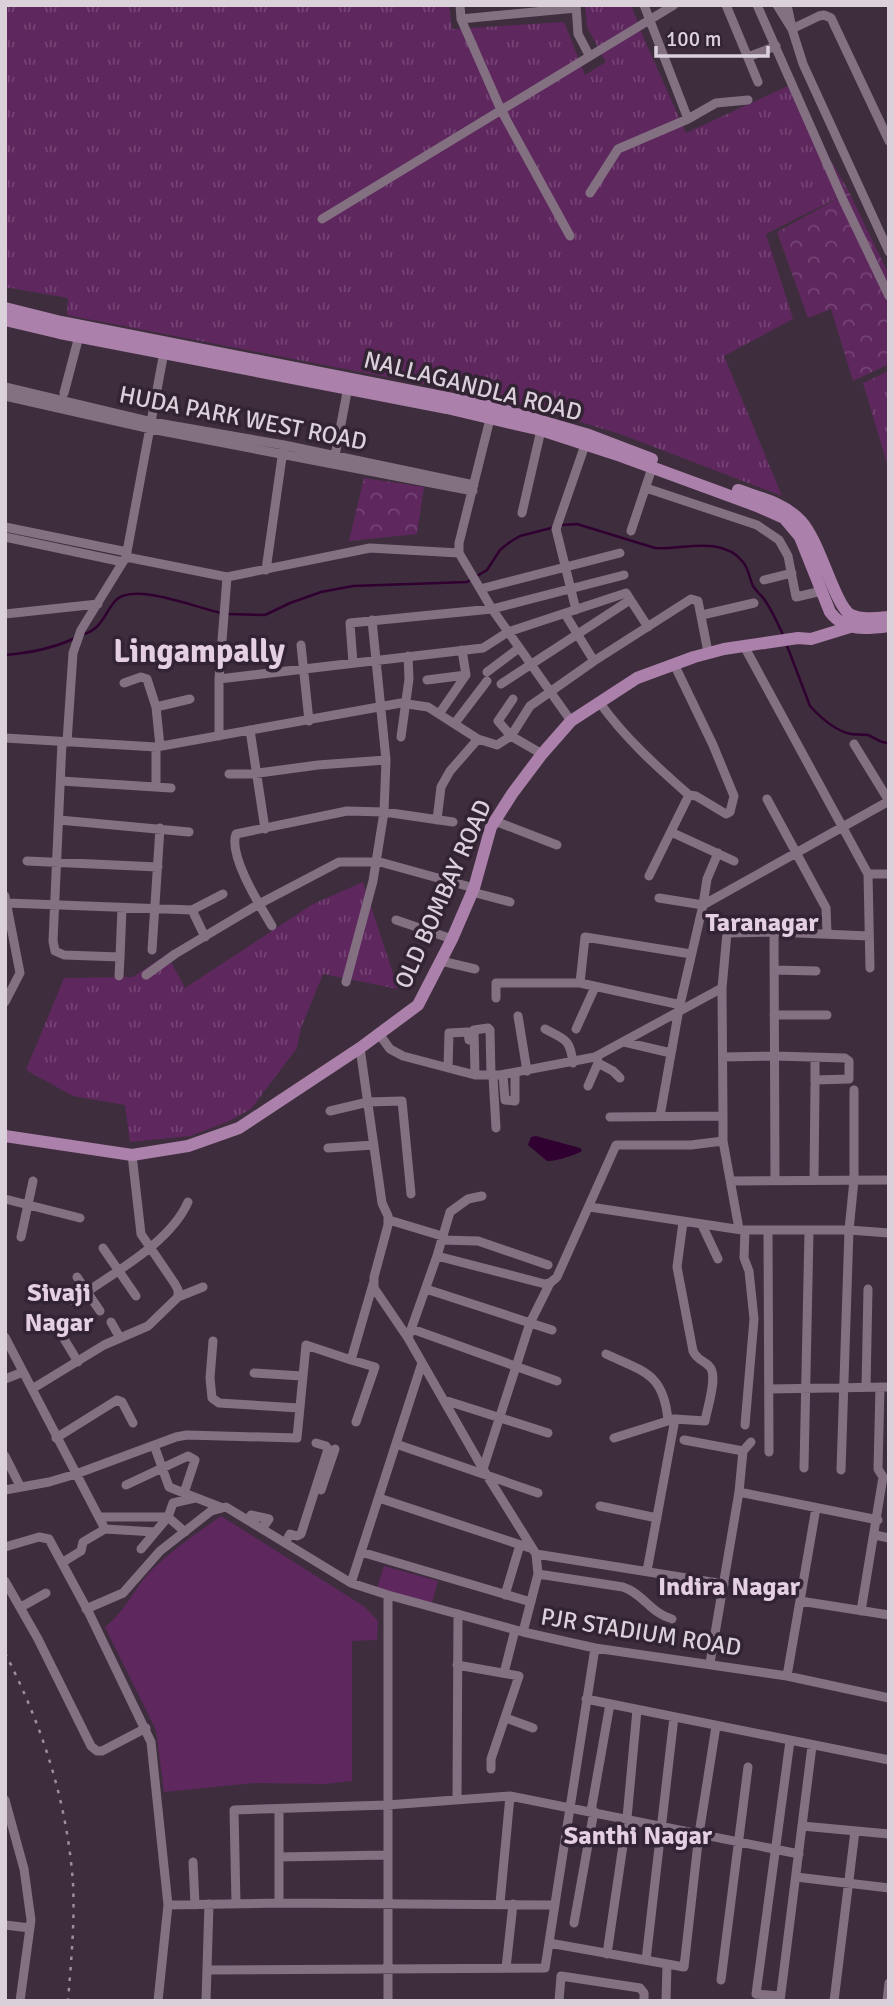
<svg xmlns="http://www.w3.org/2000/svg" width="894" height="2006" viewBox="0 0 894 2006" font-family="Signika,sans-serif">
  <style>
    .grass { fill: url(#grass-tufts) }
    .park { fill: url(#park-crowns) }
    .garden { fill: #5e275e }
    .water { fill: #300031 }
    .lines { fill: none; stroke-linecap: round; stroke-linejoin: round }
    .stream { stroke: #300031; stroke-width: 2.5 }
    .minor { stroke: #837182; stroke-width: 9 }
    .major { stroke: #ab80aa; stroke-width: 12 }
    .rail { stroke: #9b8f9b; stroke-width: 2.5; stroke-dasharray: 3.5 7; stroke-linecap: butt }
    .labels { text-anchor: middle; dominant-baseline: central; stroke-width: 7; stroke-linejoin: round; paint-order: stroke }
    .street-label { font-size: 24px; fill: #dbd1db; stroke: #332433 }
    .neighbourhood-label { font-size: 26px; font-weight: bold; fill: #e4cfe3; stroke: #332433 }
    .district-label { font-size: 32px; font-weight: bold; fill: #e4cfe3; stroke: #332433 }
  </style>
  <defs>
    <pattern id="grass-tufts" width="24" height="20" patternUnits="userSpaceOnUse" patternTransform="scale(1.75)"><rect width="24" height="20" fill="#5e275e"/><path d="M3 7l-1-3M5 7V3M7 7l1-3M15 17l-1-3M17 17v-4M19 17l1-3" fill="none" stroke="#744574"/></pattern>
    <pattern id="park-crowns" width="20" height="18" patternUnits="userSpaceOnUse" patternTransform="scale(1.75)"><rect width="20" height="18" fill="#5e275e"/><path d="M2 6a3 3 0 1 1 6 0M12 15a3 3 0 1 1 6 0" fill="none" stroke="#744574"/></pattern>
  </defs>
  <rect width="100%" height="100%" fill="#3e2e3d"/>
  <!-- grass -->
  <path class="grass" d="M5,5h444l3,24 112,-7 21,53 21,-13 -19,-35 -2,-22h46l14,36 41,92 102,-47 61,106 -83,42 27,85 -69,37 58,140 -162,-62 -105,-32 -448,-87 1,-17 -63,-11z
    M889,371v99l-26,-87z
    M363,882l35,107 -75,-15 -22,54 -4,20 -46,61 -24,13 -37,14 -60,6 -5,-37 -52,-9 -47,-26 38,-92 69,-1 28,-19 10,4 14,26 128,-84z"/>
  <!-- park -->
  <path class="park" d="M849,192l40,83v89l-36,17 -22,-72 -23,9 -31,-86z
    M364,478l60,9 -7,47 -68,7z"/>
  <!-- garden -->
  <path class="garden" d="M221,1516l144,91 13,14 -1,19 -25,1v140l-27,3 -71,-1 -90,9 -8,-62 -51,-103c22,-17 30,-42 50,-60 19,-19 44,-35 66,-51z
    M384,1566l54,15 -6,22 -55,-15z"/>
  <!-- water -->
  <path class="water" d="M536,1136l44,12 2,3c-6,4 -29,11 -35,10l-19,-16 3,-8z"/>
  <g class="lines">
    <!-- stream -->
    <path class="stream" d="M562,525l15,-1 78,24c28,2 67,-13 88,14 6,7 6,16 10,24 3,5 7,8 11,13 8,11 14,25 20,38
      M227,614l38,1 25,-12 31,-11 32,-6 114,-4 20,-12 13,-20 10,-8 10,-6 35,-9
      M84,634c19,-6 20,-21 32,-34 18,-18 81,8 105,13
      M786,643l24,63c11,12 25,25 41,28 6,1 12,0 17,1 8,3 11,8 21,8
      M5,655c25,-2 47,-6 70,-17"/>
    <!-- minor -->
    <path class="minor" d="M460,5l1,14 115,-11
      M576,5l2,29 11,21
      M644,5l44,114
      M726,5l32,77
      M757,5l86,195 46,96
      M777,5l15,24 11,35 86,188
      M787,5l5,23
      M461,19l40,91 69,126
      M792,29l27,-13 5,-1 7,3 58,123
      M748,57l28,-11
      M590,193l28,-44 70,-30 28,-16 32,-3
      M322,219l352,-214
      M5,387l147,35 132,23 190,40
      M64,393l15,-57
      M5,396l146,33 322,62
      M491,415l-32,128v10l33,56 79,112
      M334,461l14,-74
      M646,488l111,37 22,15 9,16 8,41 26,-6
      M522,513l19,-83
      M5,527l122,25
      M631,531l21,-63
      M5,537l118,25
      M126,557l101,20 143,-29 89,5
      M266,570l17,-120
      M764,580l28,-7
      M480,589l140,-36
      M576,610l-20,-81 29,-84
      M5,614l93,-10
      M565,614l29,47
      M702,615l52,-12
      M301,645l8,76
      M744,646l124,228
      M220,653l36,-1
      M353,663l-3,-40 142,-14 132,-34
      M487,672l32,-24
      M219,679l264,-31 25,-16 118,-39 22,34
      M427,680l39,-5
      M124,683l17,-6 6,2 9,28 4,39
      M501,684l129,-84
      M513,699l-15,22 13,15 19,-30 64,-45 97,-62 7,2 10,51
      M600,703c24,34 57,64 89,92
      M156,707l34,-8
      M439,714l27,-39 -4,-25
      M455,723l32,-42
      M250,730l15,99
      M219,736v-57l8,-102
      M401,737l8,-58 -1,-23
      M5,738l151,9 245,-44 27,4 50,32 19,6 14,-9 31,18
      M62,742l-9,199 2,10 9,4 56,2 2,-49
      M67,742l6,-89 8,-23 45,-73 38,-205
      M854,744l35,57
      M156,747v40
      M229,774h22l67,-9 68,-5
      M61,781l110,7
      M767,799l59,109 1,25
      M59,820l130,12
      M437,820l4,-33 9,-16 28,-32
      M495,821l62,24
      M671,832l63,29
      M27,861l131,6
      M649,876l40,-81 7,1 30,18 4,-2 4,-16 -21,-51 -39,-81
      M472,892l38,10
      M5,896l15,77 -15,29
      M659,898l44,7 4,-26 11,-26
      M7,903l185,7 13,27
      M192,910l31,-16
      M396,920l56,19
      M272,926c-12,-20 -44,-71 -36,-92l111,-23 37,1 69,10
      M774,932l1,248
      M152,950l8,-122
      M441,961l34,8
      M870,968l-2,-94h21
      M774,970l42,1
      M146,975l29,-21 84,-50 80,-42h41l94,26
      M119,976l1,-19
      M346,982l27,-101 11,-69 2,-52 -14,-140
      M496,998v-15h84
      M681,1005l-101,-22 5,-46 106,17
      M774,1015h53
      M518,1016l9,55
      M545,1029c21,11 25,10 28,34
      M576,1029l19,-42
      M379,1034l11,15 13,7 72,19h25l95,-18 127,-69
      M624,1042l47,11
      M360,1048l22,155 6,13v9l-14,52v11l34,50 75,131 53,85 2,20 -15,58
      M723,1057l52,-1 70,2 4,3v18l-34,1
      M598,1063l15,8 7,7
      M448,1068l1,-35 19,-1 1,8
      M475,1075l-1,-45 14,-2 2,2 1,46
      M503,1075l2,25 10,1v-28
      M493,1076l3,52
      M815,1082v-24
      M588,1086l10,-23 -1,-7
      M330,1111l38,-9 34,-1 9,93
      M660,1116l19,-107 24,-104 186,-104
      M723,1116v25l16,88
      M610,1117l113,-1 -1,-128 5,-55 47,-1 95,4
      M328,1148l46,-3
      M814,1180l1,-95
      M731,1181l158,-1
      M5,1199l75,19
      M590,1207l152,23h107l40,3
      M389,1220l53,16
      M702,1225l16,34
      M768,1231l1,221
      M21,1237l12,-56
      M441,1240l37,1 70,24
      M103,1248l33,48
      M437,1256l108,28 5,-1 7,-6 59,-132h75l32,-4
      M77,1277l23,34
      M426,1289l126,41
      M178,1297l25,-10
      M74,1301c36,-27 95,-56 114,-99
      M54,1322l24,40
      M111,1322l9,16
      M412,1329l145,52
      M5,1337l100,192 -22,13 -2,9 -18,11
      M408,1338l29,-82 13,-44 18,-13 14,-3
      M213,1341l-3,37 2,20 7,5 80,5
      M606,1354c39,18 58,20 62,67
      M351,1360l24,7 -19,55
      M254,1373l48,3
      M5,1379l18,-7
      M866,1387l2,-98
      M32,1389l72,-44 44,-19 30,-29v-7l-3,-6 -34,-50 -9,-79
      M769,1389l120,-2
      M444,1400l104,33
      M745,1425l9,-106 -5,-48 -5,-13 1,-28
      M56,1438l61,-38 5,2 11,21
      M614,1438l60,-19
      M684,1440l59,11
      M396,1444l142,49
      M154,1445l15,42 15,6
      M5,1456l15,30
      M804,1468l5,-237
      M483,1469l47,-146 20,-40
      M841,1470l8,-240 5,-50v-90
      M126,1485l62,-29 7,4 -11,33 36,14
      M5,1490l44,-8 27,-8 100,-37 11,-2 110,3 9,-93 45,15 22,-76
      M321,1490l14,-41
      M739,1492l139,28
      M379,1498l151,50
      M600,1506l57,12
      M100,1517h68l17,15
      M248,1520l3,-5 18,4 -7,10
      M105,1529l50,3
      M875,1535l14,3
      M285,1543l5,-9 7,2 4,-2 27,-85 -2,-3 -10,-3
      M5,1547l34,-10 10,2 40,74 62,129 17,163 -10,96
      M141,1549l27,-32 5,-14 22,-5
      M361,1552l170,50
      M536,1554l188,30
      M647,1571l28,-152 30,2c2,-13 14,-46 4,-55 -6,-6 -12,-6 -16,-15l-16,-84 6,-45
      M538,1574l85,13c19,6 29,27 49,32
      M5,1581l33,58 53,107 6,5h5l44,-23
      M351,1583l71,-220
      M505,1595l15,-50
      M800,1601l89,14
      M21,1607l25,-14
      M86,1609l37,-16 37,-42 51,-40 15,-4 125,76 37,12 135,37 72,16 192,28 102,22
      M861,1611l22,-134 -5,-8 2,-82
      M710,1663l29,-171 4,-41 8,-9
      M457,1665l62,11 -28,83v10
      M504,1673l11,-43
      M787,1676l29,-168
      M586,1699l303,61
      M506,1718l27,10
      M457,1799l1,-185
      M5,1800l19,69 7,51 -11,81
      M591,1811l19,-107
      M802,1826l87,8
      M279,1857l109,-2
      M193,1862l2,43
      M796,1877l93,11
      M279,1903v-94
      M500,1903l10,-107
      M236,1904l-2,-94 153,-5 123,-9 289,58
      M168,1905l111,-2 274,2
      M574,1923l20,-112
      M5,1925l25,3
      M549,1943l135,24 15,-133 17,-108
      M607,1954l20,-136 10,-108
      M646,1960l28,-243
      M506,1968l7,-64
      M207,1970l338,-2 50,-320
      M721,1980l27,-213
      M780,1996l-24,-2 34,-253
      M206,2001l3,-97
      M388,2001v-406
      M559,2001l2,-25 79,12 4,5v8
      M666,2001l1,-37
      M780,2001l32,-255
      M834,2001l21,-170
      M887,2001l2,-18"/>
    <!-- major -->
    <path class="major" d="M5,308l56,14 432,85 96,28 63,24
      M5,320l55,13 387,75 94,22 80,26 136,50 27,12 16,19 30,75c15,20 37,17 59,14
      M738,490c22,8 46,13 63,31 19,20 34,86 50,94 11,5 26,3 38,2
      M5,1136l127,19 56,-9 51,-18 121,-80 58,-43 34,-66 22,-51 17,-61 21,-33 30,-40 29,-33 66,-43 57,-21 30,-8 74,-11 13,1 39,-12"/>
    <!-- rail -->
    <path class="rail" d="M5,1653c37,72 62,148 68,230 2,39 -2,79 -5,118"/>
  </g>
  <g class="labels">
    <!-- street labels -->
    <g class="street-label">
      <text transform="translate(473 386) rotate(14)">NALLAGANDLA ROAD</text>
      <text transform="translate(243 418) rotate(11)">HUDA PARK WEST ROAD</text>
      <text transform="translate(443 894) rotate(-66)">OLD BOMBAY ROAD</text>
      <text transform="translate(641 1632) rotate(9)">PJR STADIUM ROAD</text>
    </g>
    <!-- neighbourhood labels -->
    <g class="neighbourhood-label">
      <text x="762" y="923">Taranagar</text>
      <text x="59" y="1293">Sivaji<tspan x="59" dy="30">Nagar</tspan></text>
      <text x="729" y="1587">Indira Nagar</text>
      <text x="638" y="1836">Santhi Nagar</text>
    </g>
    <!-- district labels -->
    <g class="district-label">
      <text x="199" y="651">Lingampally</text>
    </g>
  </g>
  <!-- border -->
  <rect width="894" height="2006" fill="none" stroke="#dbd1db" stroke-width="14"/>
  <!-- scale -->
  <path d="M656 46v10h112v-10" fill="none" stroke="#dbd1db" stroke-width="3.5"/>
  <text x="666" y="46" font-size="21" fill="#dbd1db" stroke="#332433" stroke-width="5" paint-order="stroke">100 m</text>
</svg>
